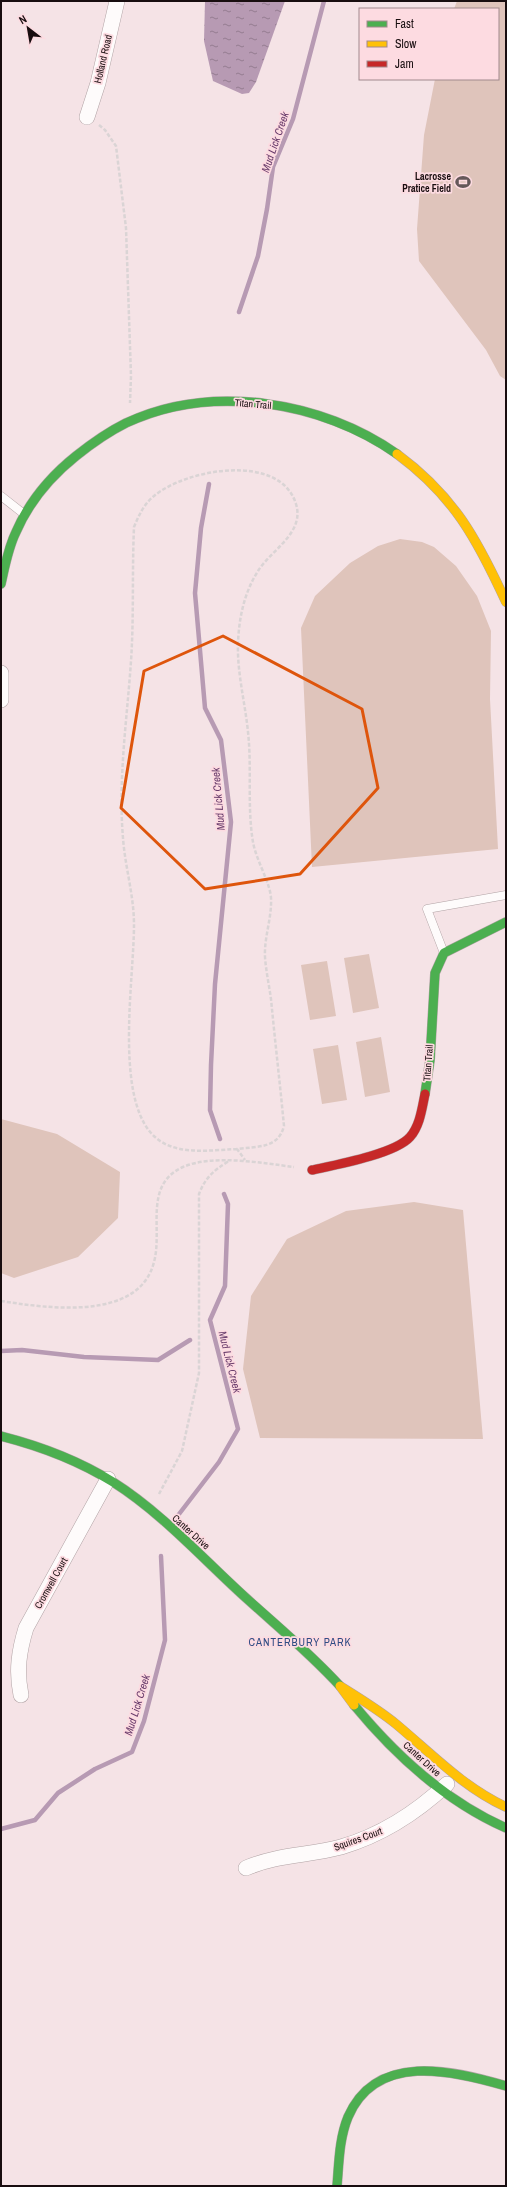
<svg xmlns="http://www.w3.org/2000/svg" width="507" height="2187" viewBox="0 0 507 2187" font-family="'Archivo Narrow',sans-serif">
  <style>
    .grass { fill: #dfc4bb }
    .water { fill: url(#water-ripples) }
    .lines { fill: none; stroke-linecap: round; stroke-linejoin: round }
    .stream { stroke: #b79ab3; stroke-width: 4.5 }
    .lane-casing { stroke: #b1a3a5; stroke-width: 9 }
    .street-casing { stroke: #b1a3a5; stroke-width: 16 }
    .fast-casing { stroke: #b1a3a5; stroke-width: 10 }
    .slow-casing { stroke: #b1a3a5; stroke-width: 10 }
    .jam-casing { stroke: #b1a3a5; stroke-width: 10 }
    .path { stroke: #dad4d5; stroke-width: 2.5; stroke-dasharray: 4 2; stroke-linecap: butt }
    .lane { stroke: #fefbfb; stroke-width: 8 }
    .street { stroke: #fefbfb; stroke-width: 15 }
    .fast { stroke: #4caf50; stroke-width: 9 }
    .slow { stroke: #ffc107; stroke-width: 9 }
    .jam { stroke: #c62828; stroke-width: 9 }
    .marked { fill: none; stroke: #de550c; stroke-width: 3; stroke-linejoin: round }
    .labels { text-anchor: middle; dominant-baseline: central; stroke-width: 3.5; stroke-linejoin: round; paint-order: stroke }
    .street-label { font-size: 10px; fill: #180d0f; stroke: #fddbe1 }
    .poi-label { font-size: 10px; font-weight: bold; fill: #180d0f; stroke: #fddbe1; text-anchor: end }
    .water-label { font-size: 11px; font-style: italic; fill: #6a3d6c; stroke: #fddbe1 }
    .neighbourhood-label { font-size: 11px; letter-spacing: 1px; fill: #304c84; stroke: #fddbe1 }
  </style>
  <defs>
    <pattern id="water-ripples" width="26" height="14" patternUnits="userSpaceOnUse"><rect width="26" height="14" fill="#b79ab3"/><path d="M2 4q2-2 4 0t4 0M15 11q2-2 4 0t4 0" fill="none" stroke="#947c90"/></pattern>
  </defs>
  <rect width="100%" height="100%" fill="#f5e3e6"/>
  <!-- grass -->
  <path class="grass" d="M457,1h49v379l-6,-4 -14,-26 -67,-89 -2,-32 7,-94 11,-56h63v-70h-44z
    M400,539l22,3 12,5 22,19 21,30 14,35 -1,68 8,150 -186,18 -11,-239 14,-32 35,-33 28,-17z
    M369,954l10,54 -26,5 -9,-55z
    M327,961l9,55 -26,4 -9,-55z
    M381,1037l9,55 -25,5 -9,-55z
    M338,1045l9,55 -25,4 -9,-55z
    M1,1119l56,15 63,38 -2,46 -40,39 -64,21 -13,-5z
    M414,1202l49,8 20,229 -223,-1 -17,-69 8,-73 36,-57 59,-28z"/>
  <!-- water -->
  <path class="water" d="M205,1h80l-29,81 -7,11 -7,1 -29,-13 -9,-40z"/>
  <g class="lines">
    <!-- stream -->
    <path class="stream" d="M239,312l19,-56 9,-47 6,-42 20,-48 31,-118
      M209,484l-8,44 -6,65 10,115 16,32 10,82 -16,162 -4,81 -1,45 10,29
      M1,1351l21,-1 62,7 74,3 32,-20
      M176,1518l43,-56 19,-33 -28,-109 15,-34 3,-82 -4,-10
      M1,1829l34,-9 23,-27 37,-24 37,-17 12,-31 21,-81 -4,-84"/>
    <!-- lane casing -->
    <g class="lane-casing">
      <path id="lane" d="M1,496l23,18
        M444,953l-17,-44 79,-14"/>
    </g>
    <!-- street casing -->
    <g class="street-casing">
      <path id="street" d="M87,117l11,-34 19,-82
        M1,673v27
        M21,1695c-5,-24 -2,-44 5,-67l82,-149
        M246,1868c33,-14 61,-12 95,-21 41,-12 75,-34 106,-63"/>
    </g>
    <!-- fast casing -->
    <g class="fast-casing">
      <path id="fast" d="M1,584c4,-18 7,-36 15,-52 13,-30 35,-56 60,-76 15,-12 32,-24 50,-33 85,-40 196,-22 271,31
        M425,1094l5,-34 5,-87 9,-20 62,-31
        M1,1436c39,10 77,24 112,46 49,31 89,76 132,115 32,29 66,57 95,89
        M354,1705c42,51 91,96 152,123
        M337,2186c2,-23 2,-47 11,-69 28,-65 104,-47 158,-31"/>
    </g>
    <!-- slow casing -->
    <g class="slow-casing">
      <path id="slow" d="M397,454c57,42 80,85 109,148
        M354,1705l-14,-19c19,12 39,24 56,38 36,30 67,63 110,83"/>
    </g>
    <!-- jam casing -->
    <g class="jam-casing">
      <path id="jam" d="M312,1170c23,-5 83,-16 98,-33 10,-11 12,-29 15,-43"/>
    </g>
    <!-- path -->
    <path class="path" d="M99,125l6,5 11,16 10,82 5,148 -1,27
      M237,1149c-28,1 -65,8 -86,-16 -36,-41 -17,-155 -17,-208 0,-30 -9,-58 -11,-87 -5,-59 4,-118 8,-177 3,-44 1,-89 3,-134 5,-12 10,-23 20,-31 32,-27 126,-44 142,8 9,29 -25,46 -38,67 -14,22 -19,47 -20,72 -1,30 7,59 10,89 4,36 -1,75 5,110 3,18 17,40 18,56 1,20 -7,39 -6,59 1,14 4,28 6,42 4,42 9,85 13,127 -6,23 -26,20 -47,23l8,11
      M1,1301c45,7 138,21 153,-39 9,-33 -11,-77 29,-95 30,-13 79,-4 111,0
      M159,1494l23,-43 17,-78v-179c6,-16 15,-24 30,-33"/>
    <!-- lane -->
    <use href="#lane" class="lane"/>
    <!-- street -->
    <use href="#street" class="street"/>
    <!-- fast -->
    <use href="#fast" class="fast"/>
    <!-- slow -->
    <use href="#slow" class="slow"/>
    <!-- jam -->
    <use href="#jam" class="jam"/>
  </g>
  <!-- marked area -->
  <path class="marked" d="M223,636l139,73 16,79 -78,86 -95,15 -84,-81 23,-137z"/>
  <!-- icons -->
  <defs>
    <g id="stadium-bare" transform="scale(1.2)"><path d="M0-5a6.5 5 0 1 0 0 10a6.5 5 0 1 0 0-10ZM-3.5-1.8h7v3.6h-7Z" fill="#65585a" stroke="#fddbe1" stroke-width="2.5" paint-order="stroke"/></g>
  </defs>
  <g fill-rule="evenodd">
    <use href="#stadium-bare" x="463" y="182"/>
  </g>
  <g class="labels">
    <!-- street labels -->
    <g class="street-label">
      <text transform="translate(103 59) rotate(-77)">Holland Road</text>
      <text transform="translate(253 404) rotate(5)">Titan Trail</text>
      <text transform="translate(428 1063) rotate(-86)">Titan Trail</text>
      <text transform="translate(191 1532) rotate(42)">Canter Drive</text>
      <text transform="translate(51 1583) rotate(-61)">Cromwell Court</text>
      <text transform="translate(422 1759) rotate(42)">Canter Drive</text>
      <text transform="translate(358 1839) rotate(-20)">Squires Court</text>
    </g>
    <!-- poi labels -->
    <g class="poi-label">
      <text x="451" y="176">Lacrosse<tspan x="451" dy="12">Pratice Field</tspan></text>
    </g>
    <!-- water labels -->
    <g class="water-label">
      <text transform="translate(275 142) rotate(-71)">Mud Lick Creek</text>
      <text transform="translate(218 799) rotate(-95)">Mud Lick Creek</text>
      <text transform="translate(230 1362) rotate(76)">Mud Lick Creek</text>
      <text transform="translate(137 1705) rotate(-73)">Mud Lick Creek</text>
    </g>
    <!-- neighbourhood labels -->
    <g class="neighbourhood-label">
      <text x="300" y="1642">CANTERBURY PARK</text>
    </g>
  </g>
  <!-- border -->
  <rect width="507" height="2187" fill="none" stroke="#180d0f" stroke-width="4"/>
  <!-- legend -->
  <rect x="359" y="8" width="140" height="72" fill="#fddbe1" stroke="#a1898d"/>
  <rect x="367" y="21" width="20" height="6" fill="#4caf50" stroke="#a1898d"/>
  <text x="395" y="28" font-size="12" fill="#180d0f">Fast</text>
  <rect x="367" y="41" width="20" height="6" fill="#ffc107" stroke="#a1898d"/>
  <text x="395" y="48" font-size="12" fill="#180d0f">Slow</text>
  <rect x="367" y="61" width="20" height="6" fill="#c62828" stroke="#a1898d"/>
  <text x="395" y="68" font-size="12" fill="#180d0f">Jam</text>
  <!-- north arrow -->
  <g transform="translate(28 28) rotate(329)" stroke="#fddbe1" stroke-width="3" paint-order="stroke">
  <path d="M0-3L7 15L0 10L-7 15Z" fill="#180d0f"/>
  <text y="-6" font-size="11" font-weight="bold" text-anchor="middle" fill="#180d0f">N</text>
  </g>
</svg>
